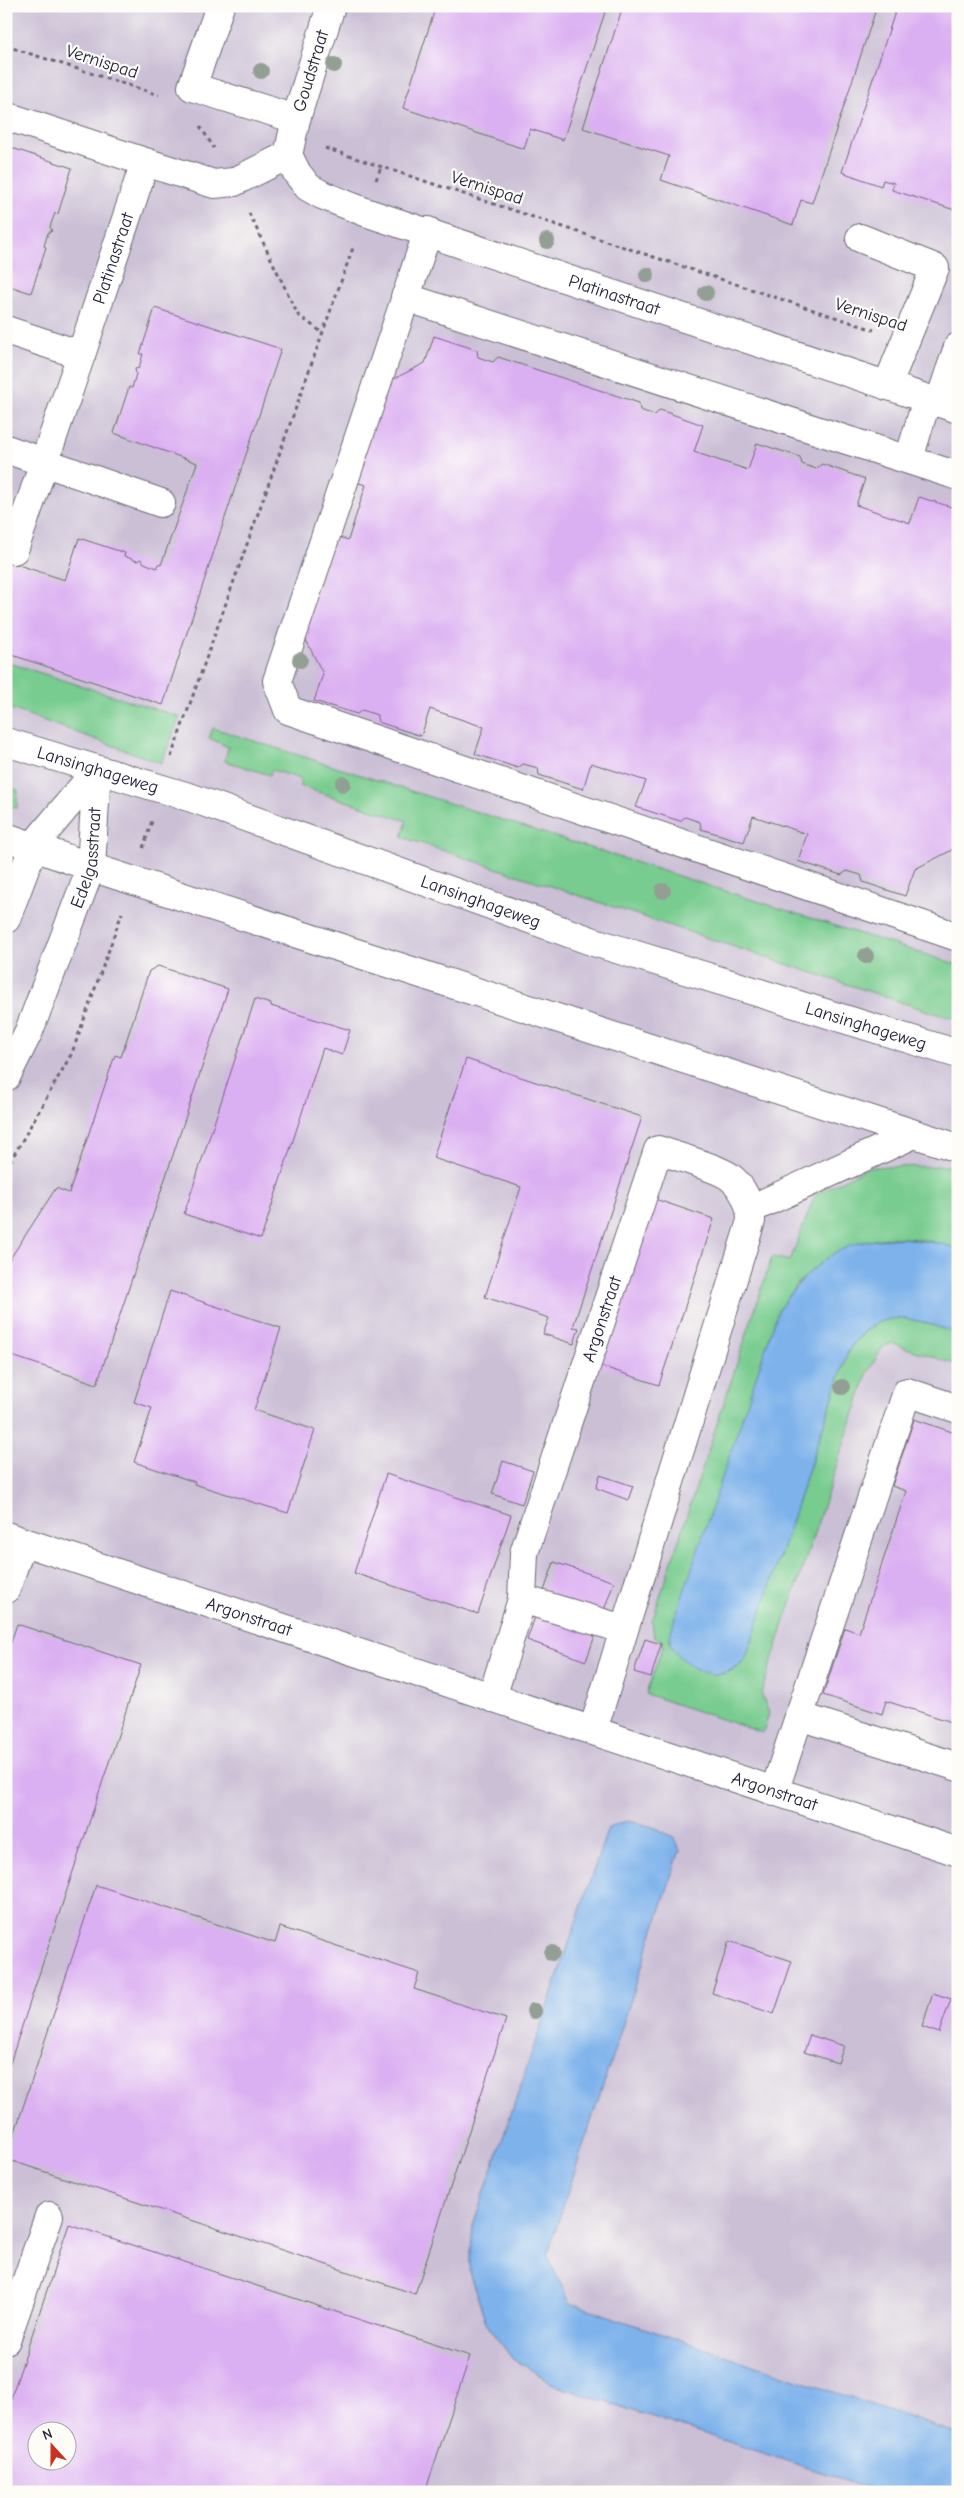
<svg xmlns="http://www.w3.org/2000/svg" width="964" height="2498" viewBox="0 0 964 2498" font-family="'Comic Neue',sans-serif">
  <style>
    .industrial { fill: #cbbfd5; fill-rule: evenodd }
    .green { fill: #78cc8f; stroke: #4d7765 }
    .water { fill: #7eb2eb; stroke: #506a93 }
    .building { fill: #dbb0f2; fill-rule: evenodd }
    .lines { fill: none; stroke-linecap: round; stroke-linejoin: round }
    .minor-casing { stroke: #6d6974; stroke-width: 30 }
    .path { stroke: #6d6974; stroke-width: 3; stroke-dasharray: 4 4; stroke-linecap: butt }
    .minor { stroke: #fff; stroke-width: 28 }
    .tree { fill: #939f94 }
    .labels { text-anchor: middle; dominant-baseline: central; stroke-width: 4.5; stroke-linejoin: round; paint-order: stroke }
    .street-label { font-size: 18px; fill: #22223b; stroke: #fdfcf7 }
  </style>
  <rect width="100%" height="100%" fill="#fdfcf7"/>
  <filter id="ink" filterUnits="userSpaceOnUse"><feTurbulence type="fractalNoise" baseFrequency=".02" numOctaves="2"/><feDisplacementMap in="SourceGraphic" scale="10" xChannelSelector="R" yChannelSelector="G"/><feConvolveMatrix kernelMatrix="1 2 1 2 8 2 1 2 1" color-interpolation-filters="sRGB"/></filter>
  <filter id="wash" filterUnits="userSpaceOnUse"><feTurbulence type="fractalNoise" baseFrequency=".0096" numOctaves="4" result="noise"/><feDisplacementMap in="SourceGraphic" scale="20" xChannelSelector="R" yChannelSelector="G"/><feGaussianBlur stdDeviation="1.12" result="paint"/><feColorMatrix in="noise" values="0 0 0 0 0 0 0 0 0 0 0 0 0 0 0 0 0 1.4 0 .05"/><feComposite in="paint" operator="in"/></filter>
  <g filter="url(#wash)">
    <rect width="100%" height="100%" fill="#f9eede"/>
    <!-- industrial -->
    <path class="industrial" d="M6,6h952v2486h-952zM38,2430h30v30h-30z"/>
    <!-- green -->
    <path class="green" d="M6,662l174,55 -19,46 -155,-56z
      M213,728l745,237v53l-15,-2 -541,-179 5,-16 -107,-35v-7l-28,-9 -2,5 -45,-14 3,-14 -19,-9z
      M6,786l12,4 -1,18 -11,-3z
      M954,1166l4,1v82c-68,-23 -113,-11 -164,38l-72,387 14,-5 10,-11 102,-307c35,-49 61,-33 110,-17v31l-67,-22 -9,5 -15,26 -106,319 8,20 -6,20 -117,-39 18,-52 -10,-5 -2,-16 120,-364 18,4 25,-66 54,-28z"/>
    <!-- water -->
    <path class="water" d="M902,1238l41,6 15,5v85c-47,-16 -77,-31 -110,17l-102,307c-21,23 -43,20 -65,0 -5,-4 -10,-10 -11,-16 -1,-8 4,-20 6,-27l102,-304c19,-28 42,-54 74,-66 16,-6 34,-5 50,-7z
      M629,1820l27,8 19,10 5,12 -133,406 23,47 388,131v58h-76l-325,-106 -46,-29 -25,-35 -17,-50 4,-46 135,-398z"/>
    <g id="blocks">
      <!-- building -->
      <path class="building" d="M436,6h171l-44,134 -33,-11 -6,20 -121,-41z
        M623,6h254l-65,197 -11,-3 -8,25 -132,-45 8,-24 -86,-28z
        M897,6h61v205l-66,-21 2,-7 -11,-3 -2,6 -39,-14z
        M6,146l66,22 -14,46 -3,-1 -5,14 2,4 -4,2 -4,13 2,1 -15,46 -25,-8z
        M155,308l126,41 -118,356 -157,-52v-92l59,19 14,-42 46,15 -1,3 13,5 4,-2 3,4 13,5 1,-4 3,1 36,-102 -83,-30 15,-46 3,1 4,-14 -1,-5 4,-1 4,-14h-3z
        M434,336l43,14 1,7 15,5 5,-5 141,46 1,7 15,5 5,-5 43,15 -9,27 54,18 9,-27 43,14 2,7 14,5 6,-5 43,15 -9,26 54,18 9,-26 39,12v323l-6,18 -37,19 -10,27 -42,-14 -2,-7 -14,-4 -6,4 -43,-14 9,-27 -54,-18 -9,26 -43,-13 -1,-7 -15,-5 -5,4 -44,-14 10,-26 -55,-18 -8,26 -44,-14 -1,-7 -15,-4 -5,4 -43,-14 9,-27 -54,-18 -9,27 -43,-14 -1,-7 -15,-5 -5,4 -43,-13 9,-27 -19,-38 32,-100 12,4 18,-55 -11,-3 33,-100 37,-19z
        M158,966l70,23 -131,395 -91,-30v-89l50,-77 13,5 46,-138 6,2 28,-86z
        M255,999l16,5v2l79,24 -8,25 -19,-7 -62,191 -77,-25z
        M466,1059l176,58 -69,210 6,1 -5,16 -31,-10 6,-16 -64,-21 36,-110 -88,-29z
        M652,1198l62,21 -55,166 -62,-20z
        M170,1291l111,37 -27,82 61,20 -27,83 -94,-29 1,-2 -61,-20 18,-54 -18,-6z
        M914,1419l44,15v290l-72,-23 -4,13 -59,-19 22,-67 14,5 47,-142 -14,-5z
        M503,1461l30,10 -11,33 -30,-10z
        M386,1474l125,41 -33,99 -124,-41z
        M600,1475l33,11 -5,14 -32,-12z
        M554,1562l60,20 -28,79 -59,-21z
        M17,1624l124,41 -134,407 -1,-415z
        M645,1639l16,5 -10,33 -17,-5z
        M96,1885l179,58 5,-16 139,46 -5,16 92,30 -91,275 -409,-135z
        M729,1941l63,20 -18,53 -62,-21z
        M933,1993l18,6 -12,34 -17,-6z
        M810,2035l34,11 -6,17 -34,-11z
        M69,2224l401,132 -45,136h-419v-79zM38,2430h30v30h-30z"/>
    </g>
  </g>
  <g filter="url(#ink)">
    <use href="#blocks" fill-opacity="0" stroke="#6d6974" stroke-width="1"/>
    <g class="lines">
      <!-- minor casing -->
      <g class="minor-casing">
        <g id="minor">
          <path d="M220,6l-28,81 104,32"/>
          <path id="s1" d="M331,6l-35,113 -8,36 9,18 11,14 14,8 43,17 593,197"/>
          <path d="M6,116l139,46"/>
          <path d="M428,231l-151,450 11,29 667,226 3,-1"/>
          <path d="M860,238l75,30 -48,118"/>
          <path d="M405,297l553,179"/>
          <path id="s2" d="M6,330l75,25 64,-193 69,22 20,-2 54,-27"/>
          <path d="M939,403l19,-56"/>
          <path d="M6,449l155,54"/>
          <path d="M909,459l18,-60"/>
          <path d="M14,550l67,-195"/>
          <path id="s3" d="M6,742l186,56 402,144 364,112"/>
          <path d="M6,837l85,30 867,281"/>
          <path d="M6,919l28,-74 63,-75"/>
          <path id="s4" d="M6,1077l23,-46 62,-164 6,-97"/>
          <path d="M751,1209l163,-75"/>
          <path id="s5" d="M6,1536l952,316"/>
          <path d="M6,1589l16,-46"/>
          <path d="M522,1599l101,30"/>
          <path id="s6" d="M492,1698l30,-99 2,-46 134,-403c17,6 60,18 72,27 13,10 21,28 21,44l-158,509"/>
          <path d="M799,1716l159,51"/>
          <path d="M774,1792l133,-400 51,17"/>
          <path d="M6,2340l43,-124"/>
        </g>
      </g>
      <!-- path -->
      <path class="path" d="M6,46l153,49
        M200,126l14,22
        M325,148l549,182
        M376,180l5,-13
        M249,213l49,102 25,18
        M171,757l183,-512
        M143,848l9,-27
        M6,1169l66,-116 50,-140"/>
      <!-- minor -->
      <use href="#minor" class="minor"/>
    </g>
    <!-- trees -->
    <g class="tree">
      <circle cx="334" cy="65" r="8"/>
      <circle cx="261" cy="71" r="8"/>
      <circle cx="547" cy="241" r="8"/>
      <circle cx="647" cy="275" r="8"/>
      <circle cx="706" cy="293" r="8"/>
      <circle cx="300" cy="660" r="8"/>
      <circle cx="343" cy="784" r="8"/>
      <circle cx="663" cy="891" r="8"/>
      <circle cx="866" cy="956" r="8"/>
      <circle cx="842" cy="1387" r="8"/>
      <circle cx="552" cy="1953" r="8"/>
      <circle cx="534" cy="2011" r="8"/>
    </g>
  </g>
  <g class="labels">
    <!-- street labels -->
    <g class="street-label">
      <text transform="translate(102 62) rotate(18)">Vernispad</text>
      <text transform="translate(311 71) rotate(-73)">Goudstraat</text>
      <text transform="translate(487 188) rotate(18)">Vernispad</text>
      <text stroke="none"><textPath href="#s2" startOffset="181">Platinastraat</textPath></text>
      <text stroke="none"><textPath href="#s1" startOffset="518">Platinastraat</textPath></text>
      <text transform="translate(871 315) rotate(18)">Vernispad</text>
      <text stroke="none"><textPath href="#s3" startOffset="96">Lansinghageweg</textPath></text>
      <text stroke="none"><textPath href="#s4" startOffset="235">Edelgasstraat</textPath></text>
      <text stroke="none"><textPath href="#s3" startOffset="501">Lansinghageweg</textPath></text>
      <text stroke="none"><textPath href="#s3" startOffset="906">Lansinghageweg</textPath></text>
      <text stroke="none"><textPath href="#s6" startOffset="396">Argonstraat</textPath></text>
      <text stroke="none"><textPath href="#s5" startOffset="256">Argonstraat</textPath></text>
      <text stroke="none"><textPath href="#s5" startOffset="810">Argonstraat</textPath></text>
    </g>
  </g>
  <!-- margin -->
  <rect width="964" height="2498" fill="none" stroke="#fdfcf7" stroke-width="25"/>
  <!-- north arrow -->
  <g transform="translate(52 2446) rotate(339)"><circle r="24" fill="#fdfcf7" stroke="#a5a5ac"/>
  <path d="M0-4L9 19L0 12L-9 19Z" fill="#c8321e"/>
  <text y="-8" font-size="14" font-weight="bold" text-anchor="middle" fill="#22223b">N</text>
  </g>
</svg>
